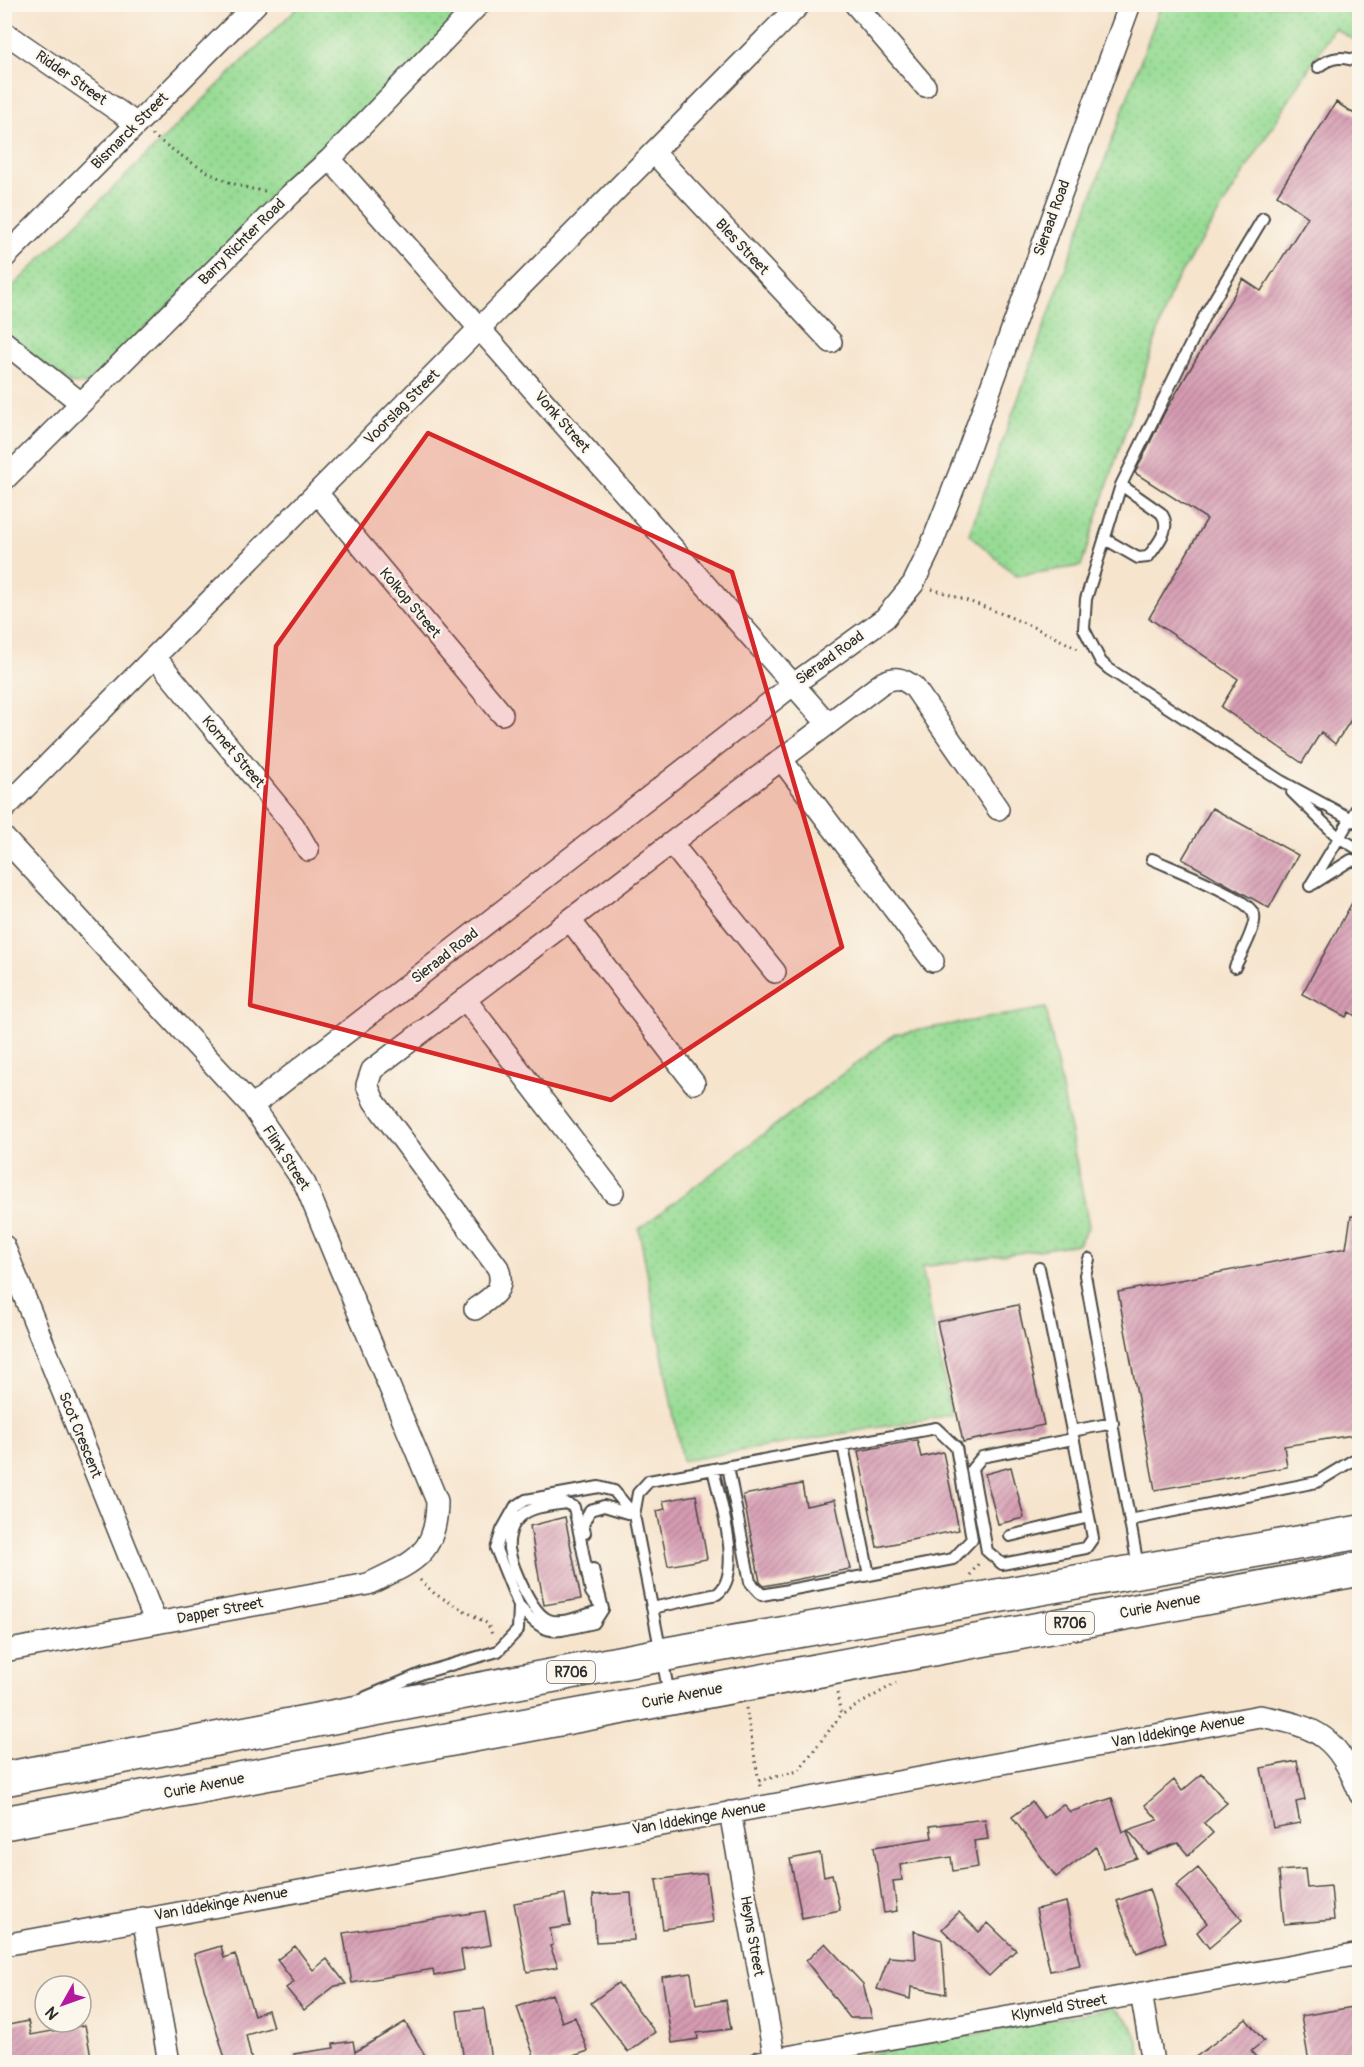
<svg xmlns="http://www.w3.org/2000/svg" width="1364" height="2067" viewBox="0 0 1364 2067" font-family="Pangolin,sans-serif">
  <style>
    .grass { fill: url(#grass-dots); stroke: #618360; stroke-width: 1.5 }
    .building { fill: url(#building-hatch) }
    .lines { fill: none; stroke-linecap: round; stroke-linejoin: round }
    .lane-casing { stroke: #494743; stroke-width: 14 }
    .street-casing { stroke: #494743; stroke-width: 24 }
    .primary-casing { stroke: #494743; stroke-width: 36 }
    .path { stroke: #494743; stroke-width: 3; stroke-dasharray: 1.5 4.5; stroke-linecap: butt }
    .lane { stroke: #fff; stroke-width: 10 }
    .street { stroke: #fff; stroke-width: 21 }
    .primary { stroke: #fff; stroke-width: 33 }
    .marked { fill: #d62828; fill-opacity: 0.2; stroke: #d62828; stroke-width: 4.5; stroke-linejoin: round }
    .labels { text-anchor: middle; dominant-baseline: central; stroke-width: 4.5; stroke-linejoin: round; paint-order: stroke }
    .shield { fill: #fbf7ec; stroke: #696865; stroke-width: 1.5 }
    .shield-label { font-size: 14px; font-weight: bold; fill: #2b2b2b }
    .street-label { font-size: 15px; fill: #2b2b2b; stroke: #fbf7ec }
  </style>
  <defs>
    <pattern id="grass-dots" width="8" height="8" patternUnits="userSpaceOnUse" patternTransform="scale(1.5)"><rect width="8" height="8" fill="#97db94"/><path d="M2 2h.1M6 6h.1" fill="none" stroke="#82bc80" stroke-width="1.8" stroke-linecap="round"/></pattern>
    <pattern id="building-hatch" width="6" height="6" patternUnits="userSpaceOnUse" patternTransform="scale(1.5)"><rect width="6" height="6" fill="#d69bb2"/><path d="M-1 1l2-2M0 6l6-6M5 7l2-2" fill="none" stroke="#ae7f91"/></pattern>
  </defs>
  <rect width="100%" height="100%" fill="#fbf7ec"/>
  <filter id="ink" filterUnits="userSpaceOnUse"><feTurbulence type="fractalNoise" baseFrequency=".0167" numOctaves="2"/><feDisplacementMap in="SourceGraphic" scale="12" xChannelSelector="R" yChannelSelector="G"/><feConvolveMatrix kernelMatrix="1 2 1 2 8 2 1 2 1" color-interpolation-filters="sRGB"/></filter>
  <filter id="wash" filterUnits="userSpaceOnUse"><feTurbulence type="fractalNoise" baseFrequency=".008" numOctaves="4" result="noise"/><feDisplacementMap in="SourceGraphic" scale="24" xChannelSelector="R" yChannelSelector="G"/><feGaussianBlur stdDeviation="1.35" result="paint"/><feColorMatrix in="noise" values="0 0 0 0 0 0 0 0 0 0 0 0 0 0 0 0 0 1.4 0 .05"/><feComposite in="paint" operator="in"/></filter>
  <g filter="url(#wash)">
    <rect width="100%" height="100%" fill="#f6e4cd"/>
    <!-- grass -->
    <path class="grass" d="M300,5h185l-400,380 -15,-2 -65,-48v-41z
      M1161,5h198v38l-25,-15 -161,258 -92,280 -65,10 -47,-42z
      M1046,1008l43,218 -11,18 -156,23 29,148 -269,46 -43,-232 256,-195z
      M1113,2008c22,14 25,30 30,54h-316z"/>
    <g id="blocks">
      <!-- building -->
      <path class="building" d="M1336,102l23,15v606l-8,-3 -16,24 -14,-12 -19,31 -81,-56 17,-28 -89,-61 58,-99 -72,-46 30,-61 78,-133 18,12 47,-74 -31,-22z
        M1212,808l86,47 -29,53 -87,-49z
        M1359,890v128l-10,-6 -3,5 -44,-23z
        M1351,1216l8,1v217l-75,12 3,21 -132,23 -37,-198 228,-44z
        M1018,1305l26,120 -81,17 -26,-120z
        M917,1440l4,17 22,-5 16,78 -82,17 -19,-96z
        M1011,1467l13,51 -26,6 -13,-50z
        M802,1484l4,22 29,-6 15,69 -86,17 -4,-4 -17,-87z
        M696,1495l11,64 -39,7 -11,-55 8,-2 -2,-8z
        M565,1517l16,82 -37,6 -14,-79z
        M1297,1761l8,39 -9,2 4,21 -27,5 -12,-60z
        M1202,1774l25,29 -23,20 9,10 -25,22 -10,-12 -30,11 -20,-24 30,-10 -13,-15 29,-25 8,11z
        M1112,1798l11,34 4,-1 10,27 -33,11 -8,-22 -40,30 -44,-60 20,-15 12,16 19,-14 7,8z
        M985,1819l3,20 -14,2 4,26 -25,4 -2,-14 -51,8 2,15 -9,1 4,30 -13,2 -10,-66 58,-9 -2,-12z
        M820,1853l4,23 8,-2 8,36 -38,8 -12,-59z
        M1198,1868l44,52 -33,28 -12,-16 10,-9 -31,-37z
        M1305,1869l2,19 24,-2 3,34 -50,4 -5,-53z
        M706,1873l7,49 -50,7 -7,-49z
        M1149,1889l17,53 -29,11 -20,-52z
        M631,1893l3,47 -38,2 -3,-47z
        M565,1894l5,32 -20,3 3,16 -3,1 8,21 -31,5 -13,-69z
        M1066,1902l14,63 -30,6 -14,-62z
        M485,1911l6,34 -30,5 3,20 -30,6 -1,-7 -81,14 -9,-50z
        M959,1912l20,20 9,-9 28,27 -27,26 -47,-47z
        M914,1931l28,9 4,54 -35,-7 -1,12 -33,-10 12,-32 27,2z
        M825,1943l38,41 9,34h-22l-44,-57z
        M221,1946l3,12 11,-4 19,61 14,-5 5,17 -27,8 6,27h-26l-32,-108z
        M295,1946l18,24 14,-11 19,25 -11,2 -31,24 -18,-22 8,-6 -17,-22z
        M691,1973l5,32 30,-5 5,29 -34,4 1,6 -26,4 -10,-66z
        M618,1983l37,49 -27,20 -37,-49z
        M552,1994l10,28 13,-5 13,34 -32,11h-20l-19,-55z
        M1359,2006v56h-50l-8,-46z
        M484,2008l7,54h-27l-7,-51z
        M1246,2019l18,22 -13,10 9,11h-71z
        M28,2021l3,14 54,-10 7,37h-88v-36z
        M405,2022l24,40h-135v-8l40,-6 -1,-4 20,-3 2,11z"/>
    </g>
  </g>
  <g filter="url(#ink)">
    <use href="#blocks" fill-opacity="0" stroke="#494743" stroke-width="1.5"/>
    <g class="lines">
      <!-- lane casing -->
      <g class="lane-casing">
        <path id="lane" d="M1318,67c14,-11 25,-11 42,-5
          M1263,218l-58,97 -84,170 -35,114 -2,30 17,33 8,7 172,112 79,43
          M1105,539l33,19 10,-1c9,-13 25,-29 13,-44l-40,-28
          M1292,792l46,45 22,13
          M1152,859c19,9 97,38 102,56 3,11 -14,41 -19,52
          M1313,884l38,-24 9,2
          M1310,886l50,-83
          M1089,1259l-4,16 53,291
          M1039,1268l33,163
          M1073,1439l-91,18 -10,12 15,82 15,13 84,-16 7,-10 -4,-21
          M728,1466l22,116 12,13 107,-20
          M565,1503l9,4 17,85 12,17c-15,5 -40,16 -54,11 -17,-6 -37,-53 -40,-71 -1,-10 2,-23 9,-30 11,-13 31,-13 47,-16z
          M1130,1520l187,-38 43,-26
          M585,1533l-2,-8 7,-15 14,-4 30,9
          M1010,1536l79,-19 -17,-86 41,-8
          M519,1606c29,34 36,25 75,17l9,-14 -10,-40
          M652,1608l65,-14c28,-20 2,-96 -4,-125
          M669,1694l-35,-179 4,-22 11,-12 287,-53 20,19 16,92 -19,20 -84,16 -26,-129
          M366,1697l57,-24 75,-22 20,-21 1,-24 -23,-57 6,-19 13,-23 11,-7 73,-13 15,4 20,24"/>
      </g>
      <!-- street casing -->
      <g class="street-casing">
        <path id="street" d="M855,4l70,82
          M4,32l133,92
          M654,153l177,189
          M330,159l498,565
          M4,258l252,-254
          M4,342l77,61
          M4,480l287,-286 39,-35 149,-155
          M317,493l185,221
          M155,657l139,169 14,24
          M781,759l152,202
          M4,809l796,-805
          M4,838l248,268 53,78 132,317c0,55 -25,62 -69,83l-364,67
          M671,843l104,129
          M570,920l124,163
          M465,999l148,193
          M252,1106l542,-422 91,-66 28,-34 16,-33 36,-92 165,-455
          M4,1246l152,377
          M475,1309c17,-12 31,-19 23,-41l-124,-167 -7,-16 5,-15 510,-387c14,-7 20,-5 32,4l84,122
          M730,1812l45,248
          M143,1918l26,144
          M4,1945l1256,-229c60,11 77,21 100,78
          M1141,1993l12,69
          M759,2062l601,-108"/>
      </g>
      <!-- primary casing -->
      <g class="primary-casing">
        <path id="primary" d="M4,1779l657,-124 699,-123
          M4,1823l1356,-254"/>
      </g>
      <!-- path -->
      <path class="path" d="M152,135c35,25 70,52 114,56
        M932,589c51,16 99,35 146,60
        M970,1575l9,-12
        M420,1580l15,14 53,30 5,13
        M837,1693l4,22
        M746,1708l14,79
        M759,1781l39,-10 43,-56 55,-32"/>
      <!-- lane -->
      <use href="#lane" class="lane"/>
      <!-- street -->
      <use href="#street" class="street"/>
      <!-- primary -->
      <use href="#primary" class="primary"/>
    </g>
  </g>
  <!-- marked area -->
  <path class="marked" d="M428,433l304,139 110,375 -231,153 -361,-95 26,-359z"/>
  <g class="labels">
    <!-- shield labels -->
    <g class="shield">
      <rect x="1046" y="1612" width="48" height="22" rx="4.5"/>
      <rect x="547" y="1661" width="48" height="22" rx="4.5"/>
    </g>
    <g class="shield-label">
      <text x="1070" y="1623">R706</text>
      <text x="571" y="1672">R706</text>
    </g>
    <!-- street labels -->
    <g class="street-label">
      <text transform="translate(71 78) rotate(35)">Ridder Street</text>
      <text transform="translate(130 131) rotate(-45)">Bismarck Street</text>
      <text transform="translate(1052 218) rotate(-70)">Sieraad Road</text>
      <text transform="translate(242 242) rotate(-45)">Barry Richter Road</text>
      <text transform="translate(742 247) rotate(47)">Bles Street</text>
      <text transform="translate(402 407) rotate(-45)">Voorslag Street</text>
      <text transform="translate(562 422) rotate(49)">Vonk Street</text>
      <text transform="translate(410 603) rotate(50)">Kolkop Street</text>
      <text transform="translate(830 658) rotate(-36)">Sieraad Road</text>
      <text transform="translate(233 752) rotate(50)">Kornet Street</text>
      <text transform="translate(445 956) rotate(-38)">Sieraad Road</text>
      <text transform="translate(286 1158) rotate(57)">Flink Street</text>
      <text transform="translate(80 1435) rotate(68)">Scot Crescent</text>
      <text transform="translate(1160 1606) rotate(-11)">Curie Avenue</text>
      <text transform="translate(220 1611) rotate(-11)">Dapper Street</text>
      <text transform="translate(682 1696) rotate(-11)">Curie Avenue</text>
      <text transform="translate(1178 1731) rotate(-10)">Van Iddekinge Avenue</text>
      <text transform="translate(204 1786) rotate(-11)">Curie Avenue</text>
      <text transform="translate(699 1818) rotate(-10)">Van Iddekinge Avenue</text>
      <text transform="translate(221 1904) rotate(-10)">Van Iddekinge Avenue</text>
      <text transform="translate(752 1936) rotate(80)">Heyns Street</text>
      <text transform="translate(1059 2008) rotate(-10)">Klynveld Street</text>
    </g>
  </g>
  <!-- margin -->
  <rect width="1364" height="2067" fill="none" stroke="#fbf7ec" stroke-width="24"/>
  <!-- north arrow -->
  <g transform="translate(63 2004) rotate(230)"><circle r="28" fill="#fbf7ec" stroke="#a8a59f" stroke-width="1.5"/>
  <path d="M0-4.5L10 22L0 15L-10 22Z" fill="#b5179e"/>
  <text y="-9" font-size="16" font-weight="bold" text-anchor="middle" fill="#2b2b2b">N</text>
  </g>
</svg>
